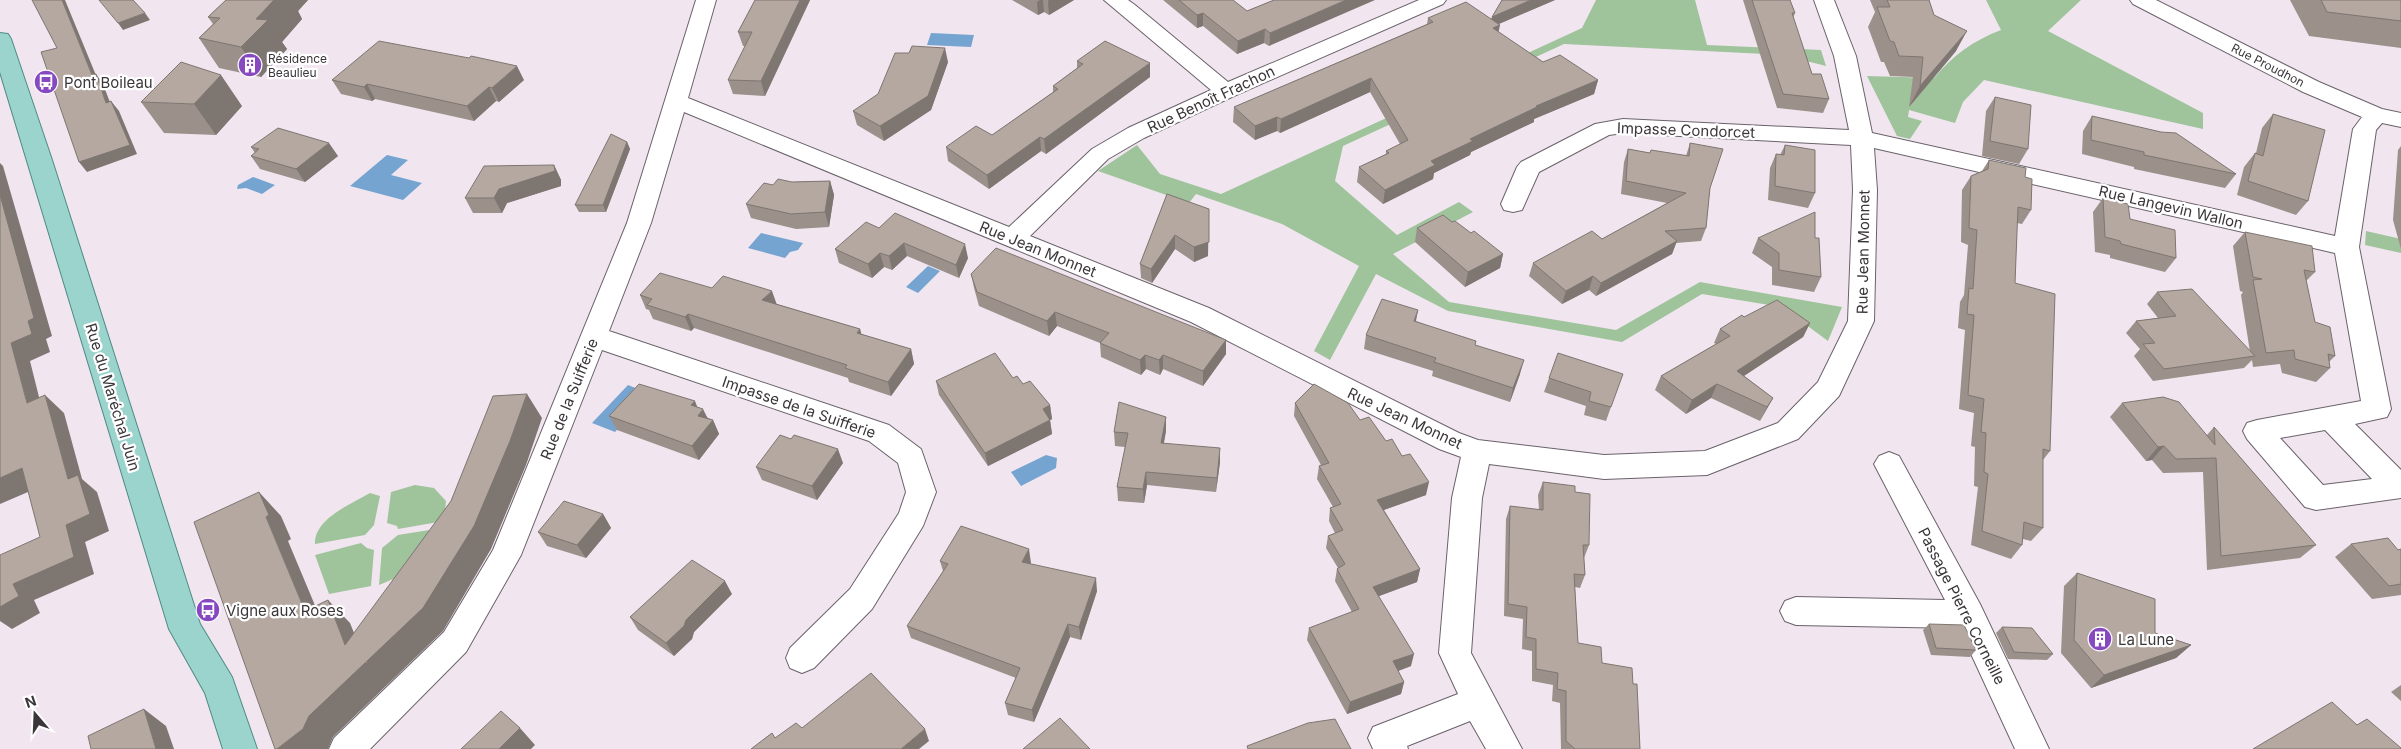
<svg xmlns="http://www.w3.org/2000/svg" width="2401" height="749" viewBox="0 0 2401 749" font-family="Inter,sans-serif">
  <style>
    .green { fill: #9fc39b }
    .water { fill: #76a4d1 }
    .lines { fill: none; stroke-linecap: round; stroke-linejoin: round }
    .minor-casing { stroke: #6a626a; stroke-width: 2 }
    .major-casing { stroke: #4e8a83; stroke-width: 2 }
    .minor { fill: #fff; fill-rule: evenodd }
    .major { fill: #9bd4cd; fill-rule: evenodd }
    .wall { fill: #9b908a }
    .shaded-wall { fill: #7e7671 }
    .building { fill: #b4a8a1; stroke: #7e7671 }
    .labels { text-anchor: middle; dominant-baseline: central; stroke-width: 4.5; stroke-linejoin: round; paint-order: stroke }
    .far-poi-label { font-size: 12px; fill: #3a3639; stroke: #fff; text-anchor: start }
    .far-street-label { font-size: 12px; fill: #3a3639; stroke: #fff }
    .poi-label { font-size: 15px; fill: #3a3639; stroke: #fff; text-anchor: start }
    .street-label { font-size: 15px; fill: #3a3639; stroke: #fff }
  </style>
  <rect width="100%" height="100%" fill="#f1e6f0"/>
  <!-- green -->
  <path class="green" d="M1596,0h99l12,45 114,5 5,16 -43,-11 -219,-11 -221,102 -8,35 62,54 62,-33 14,10 -80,42 56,48 167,28 84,-48 142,25 -14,34 -46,-34 -80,-13 -80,48 -174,-31 -72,-37 -46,86 -16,-9 45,-85 -77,-42 -86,-30 -7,9 -91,-32 39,-26 23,29 61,20 361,-166z
    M1986,0h95l-33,31 155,82v16l-219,-49 -21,22 -8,21 -46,-13 -1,7 14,4 -12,18 -13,-3 -30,-60 67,2c18,-22 40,-38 67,-48z
    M2366,231l35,8v14l-36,-8z
    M415,485l19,3 12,13 -2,20 -46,8 -1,-3 -10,-3 4,-31z
    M370,493l10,3 -6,29 -9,10 -50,9c-1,-25 36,-40 55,-51z
    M442,528l-44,49 -19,8 3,-37 16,-13z
    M361,543l6,5 7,2 -3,36 -42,8 -14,-39z"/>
  <!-- water -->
  <path class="water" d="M931,33l43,2 -3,12 -44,-2z
    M387,155l21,5 -17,15 31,8 -19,17 -53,-14z
    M253,177l22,8 -13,9 -16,-6 -9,1 1,-4z
    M761,233l42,10 -5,7 -8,2 -5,6 -37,-10z
    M928,266l12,5 -22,22 -12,-6z
    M628,385l22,9 -35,38 -23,-9z
    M1046,455l11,3 -1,10 -35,18 -10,-14z"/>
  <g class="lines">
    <!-- minor casing -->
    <g class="minor-casing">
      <path id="minor" d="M696,0h20l-28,98 321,129 83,-78 36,-21 83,-38 -107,-90h24l7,5 93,77 191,-82h27l-3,4 -209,92 -90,42 -36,21 -78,77 179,72 250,125 19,7 126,15 101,-4 73,-28 40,-41 30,-61 5,-131 -2,-45 -228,-12 -14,2 -70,37 -17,38 -9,2 -9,-2 -3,-6 16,-37 4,-5 74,-38 28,-5 226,11 -15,-74 -20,-56h20l22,56 16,77 463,103 18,-107 9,-12 -59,-25 -170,-88 -3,-4h26l163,82 63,27 19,4v14l-19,-4 -6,7 -17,117 32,162 -4,8 -32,7 46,46v28l-85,12 -11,-3 -58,-68 -4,-8 4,-8 10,-3 104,-19 -26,-148 -461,-105 3,42 -3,131 -35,75 -41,43 -91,36 -103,4 -115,-15 -7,34 -11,155 51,96h-36l-16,-28 -63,25 1,3h-35l-5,-11 5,-11 85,-33 -19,-41 13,-155 9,-41 -22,-8 -248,-127 -507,-210 -33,111 -42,108 280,94 32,24 15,43 -13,34 -51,83 -58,59 -12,5 -12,-5 -4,-10 4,-10 60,-59 49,-76 7,-21 -8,-29 -29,-22 -267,-91 -81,205 -55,97 -96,97h-41l5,-11 110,-106 49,-82 134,-327zM2325,430l47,49 -49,6 -43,-47z
        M1889,452l10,4 81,148 69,145h-34l-56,-121 -163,-3 -11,-4 -5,-10 5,-10 11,-4 149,3 -71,-136 5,-8z"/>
    </g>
    <!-- major casing -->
    <g class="major-casing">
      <path id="major" d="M0,33l8,1 3,5 41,121 148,464 32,53 25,72h-34l-18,-56 -36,-64 -169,-557z"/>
    </g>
    <!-- minor -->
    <use href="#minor" class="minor"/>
    <!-- major -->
    <use href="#major" class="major"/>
  </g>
  <!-- wall -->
  <path class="wall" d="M226,0h82l-10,11 4,8 -20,23 5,7 -26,28 -42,-9 -20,-30 14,-14 -5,-7z
    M755,0h55l-45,96 -32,-2 -5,-14 17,-34h-2l-5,-14z
    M1012,0h62l-25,15 -5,-3 -6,3z
    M1163,0h70l14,11 27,-11 -5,46 -5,-3 -27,11 -34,-28 -6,2z
    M1502,0h53l-56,24 -1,8 45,30 55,18 -4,14 -60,25v3l-63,30 -1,3 -36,18 -1,6 -50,25 -26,-22 2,-15 27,-13v-3l14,-7 -30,-52 -90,41 -3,-2 -22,9 -22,-18 1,-15 193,-83 1,-6 63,1z
    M1743,0h47l5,13 -2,5 19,56 17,25 -6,14 -46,-5z
    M1870,0h59l5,15 22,36 -47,56 4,-30 -23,-1 -6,-14h-3l-13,-35 7,-15z
    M2290,0h111v48l-92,-12z
    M1077,61l73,16 -104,77 -5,-3 -52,38 -41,-28 -2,-14 46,-12 61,-43v-6l24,-18z
    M948,62l-17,48 -47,31 -27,-16 -4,-14z
    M332,80h192l-25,22 -3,-1 -22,20 -99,-22 -3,2 -31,-7z
    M1995,97l33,52 -9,15 -37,-8 4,-45z
    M141,102l101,4 -26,29 -52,-2z
    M2273,114l35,87 -12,14 -59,-20 7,-28 11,-14h1l6,-25z
    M2092,116l144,58 -11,14 -91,-19v-2l-52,-13 1,-23z
    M627,142l3,7 -24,63h-27l-4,-7z
    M1690,143l20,45 -4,40 -5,13 -25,2 -4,11 -76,42 -7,-6 -27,14 -33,-28 4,-13 69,-24 65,-36 -46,-9 3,-32 4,-13 22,4 36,3z
    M1785,145l30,48 -7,15 -40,-8 2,-32 6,-14 4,1z
    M2401,146v103l-8,-29 5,-70z
    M251,147l87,9 -33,26 -45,-13 -9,-13 4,-3z
    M1989,160l36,17 6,33 -9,14 -5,-1 -2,60 35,168 -7,9v68l-12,13 -8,-2 -1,6 -11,14 -40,-14 7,-58 -4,-1 1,-39 -4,-1 3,-33 -15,-4 6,-79 -7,-2 2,-26 4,-7 4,-50 -7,-3 1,-52 9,-14 11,-5z
    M554,165l7,15v6l-54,17 -5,10h-29l-8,-15z
    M830,181l4,14 -5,32 -33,2 -45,-11 -5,-14 27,-19 19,-3z
    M1167,194l41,62 -14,6 -19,-13 -23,34 -11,-5 -1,-14z
    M2103,198l27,21 46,39 -11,14 -55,-14v-3l-15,-3 -2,-40z
    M1452,222l51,32 -3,14 -35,19 -50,-45 2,-14z
    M879,228l89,30 -9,20 -52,-22 -15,14 -8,-3 -12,11 -33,-15 -4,-14z
    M2245,232l70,40 -9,9 9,41 20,34 -6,6 1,6 -14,14 -34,-9 -2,-9 -27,3 -1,-7 -8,8 -91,13 -19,-25 6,-7 -14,-16 10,-12 22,-3 -11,-14 10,-12 93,60 -9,-57 2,-3 -3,-1 -7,-45z
    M1758,238h57l6,39 -7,15 -42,-7v-18l-20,-14z
    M971,274l255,66v14l-23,32 -40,-17 -3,6 -14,-6 -5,6 -40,-18 -1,-14 -43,-17 -8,10 -70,-30 -5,-18z
    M712,288l65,16 83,25 1,5 50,15 3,15 -23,32 -42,-14 -1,-4 -154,-50 -3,3 -38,-12 -4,-9 -3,-1 -6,-14z
    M1418,310l-2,11 59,24 45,29 -10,28 -78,-26 1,-5 -69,-22 2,-14z
    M1744,317l66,6 -7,14 -59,39 29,22 -13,23 -49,-23 -25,16 -31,-24 6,-14 55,-32 -2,-1 6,-14z
    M1558,353l53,54 -5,14 -22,-6 2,-9 -42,-14z
    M1013,378l37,27 2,14 -2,1 2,14 -64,32 -49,-71 -3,-14z
    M1295,403l65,17 26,21 40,54 -42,15 36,59 -3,13 -38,14 32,70 -13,5 6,11 -3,12 -54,20 -40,-74 2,-12 43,-16 -17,-31 2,-12 1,-1 -12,-20 2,-12 7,-3 -6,-12 1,-13 3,-1 -16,-28 2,-13 2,-1 -27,-49z
    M2122,403l85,32 7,-8 102,118 -16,13 -93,12 -4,-98 -40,1 -11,-13 -6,1 -36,-44z
    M697,407l11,11 5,2 6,14 -20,26 -82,-30 -8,-14z
    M1166,417v14l-2,12 56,19 -4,30 -69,-7 -3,18 -26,-2 -1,-14 8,-40 -10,-1 -1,-14z
    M843,463l-26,37 -55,-20 -6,-13z
    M1543,482l32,10 14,53 -5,13 1,17 -5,13 -5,-1 3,56 24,20 31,21 7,65h-79l-1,-46 -8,-2 1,-16 -21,-4v-30l-10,-2 1,-30 -19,-3 2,-97 4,-13 29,4 -1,-15z
    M603,514l8,14 -25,30 -39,-12 -9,-14z
    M2351,544l47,6 3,-1v46l-29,4 -37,-42z
    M940,561l91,2 -1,1 67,27 -16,49 -11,-3 -36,85 -26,-7 -3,-12 11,-25 -105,-40 -4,-12 36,-55z
    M2077,573l78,60 36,12 -15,13 -85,30 -30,-35 3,-67z
    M732,594l-38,38 -2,7 -18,17 -36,-26 -8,-13z
    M1929,624l47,26 -6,7 -39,-2 -8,-25z
    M2002,627l51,27 -6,6 -39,-1 -12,-26z
    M2401,685v16l-10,-9z"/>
  <!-- shaded-wall -->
  <path class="shaded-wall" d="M62,0h3l35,85 -8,-10z
    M274,0h34l-10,11 4,8 -20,23 5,7 -26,28 -20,-30 15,-28z
    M800,0h10l-45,96 -4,-15z
    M1040,0h3l1,12 -6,3 -1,-13z
    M1049,0h25l-25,15 -1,-14z
    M1346,0h29l-106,46 1,-13z
    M1531,0h24l-66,28 3,-11z
    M145,13l5,7 -27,10 -5,-7z
    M1203,13v13l-6,2v-13z
    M1500,25l-3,14 -4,-11z
    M1265,29l-1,14 -27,11 1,-13z
    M1967,31l-11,20 -47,56 11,-21z
    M945,48l3,14 -17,48 -47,31 -4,-15z
    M1150,63v14l-104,77 -2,-15z
    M517,66l7,14 -25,22 -7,-14z
    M96,74l7,10 11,29 -8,-10z
    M221,75l21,31 -26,29 -22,-31z
    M1371,78l-1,14 -90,41 1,-14z
    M1598,80l-4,14 -60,25v3l-63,30 -1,3 -36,18 -1,6 -50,25 2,-14 46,-29 39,-22 66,-33z
    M367,84l8,15 -3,2 -8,-14z
    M489,87l7,14 -22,20 -7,-15z
    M111,101l8,10 18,43 -50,18 -8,-10z
    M1277,117v14l-22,9v-14z
    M1040,137l1,14 -52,38 -2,-14z
    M627,142l3,7 -24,63 -3,-7z
    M329,143l9,13 -33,26 -9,-13z
    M0,163l3,3 49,170 -6,3 4,13 -20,9 15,60 -18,-18 -16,-60 17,-22 -28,-126z
    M554,165l7,15v6l-54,17 -5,10 -8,-15 5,-9z
    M830,181l4,14 -5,32 -4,-15z
    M1209,209l-1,47 -14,6v-15z
    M1175,235v14l-23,34 -1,-14z
    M1677,241l-5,13 -76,42 5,-13z
    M904,243l3,13 -15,14 -3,-14z
    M965,244l3,14 -9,20 -3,-13z
    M880,253l4,14 -12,11 -4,-14z
    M1503,254l-3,14 -35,19 3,-15z
    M1593,276l-4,14 -27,14 4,-13z
    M772,291l5,14 -15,-5z
    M1418,310l-3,14 -1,-3z
    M1055,312l2,14 -8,10 -2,-15z
    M688,314l6,14 -3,3 -6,-14z
    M1810,323l-7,14 -73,48 7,-14z
    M860,329l4,14 -7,-10z
    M1226,340v14l-23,32v-15z
    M911,349l3,15 -23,32 -3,-14z
    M1145,355l1,14 -5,6 -1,-15z
    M1163,355v14l-3,6 -1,-15z
    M1524,360l-4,14 -10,28 3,-14z
    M1717,384l-6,14 -25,16 6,-14z
    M527,394l15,24 -16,47 -35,84 -48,82 -110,106 -5,12h-51l68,-104 -17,-45 22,23 16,40z
    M45,395l19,18 18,66 15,13 12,39 -24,11 9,32 -60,26 6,13 -28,16 -12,-8v-14l13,-23 53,-59 2,-46z
    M1773,398l-8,14 -5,9 7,-14z
    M695,401l5,13 3,-5 7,14 3,-3 6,14 -20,26 -7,-14 -1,-41z
    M1050,405l2,14 -7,4 -2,-14z
    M1166,417v14l-5,25v-13z
    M1050,420l2,14 -64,32 -3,-13z
    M2164,446l-12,14 -6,1 12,-14z
    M1220,448v14l-4,30 1,-14z
    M838,449l5,14 -26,37 -5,-14z
    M22,468l20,18 -42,18v-26z
    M1146,472l1,13 -3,18 -1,-14z
    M1429,482l-3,13 -51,18 2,-13z
    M259,492l22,24 10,23 -3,2 39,93 -22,-23 -39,-94z
    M603,514l8,14 -25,30 -9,-13z
    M1029,549l2,14 -7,12 -2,-13z
    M1420,569l-3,13 -46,17 2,-12z
    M1096,578l1,13 -16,49 -2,-13z
    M725,581l7,13 -38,38 -2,7 -18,17 -8,-13 20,-23z
    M1068,624l2,13 -36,85 -2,-12z
    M2191,645l-15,13 -85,30 13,-13z
    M1414,654l-3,12 -21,8 3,-13z
    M1404,682l-3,12 -54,20 3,-12z
    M144,709l22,17 8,23h-18z
    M520,728l15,17 -4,4h-32z
    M925,729l4,12 -10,8h-18z"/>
  <!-- building -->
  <path class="building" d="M32,0h30l30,75 4,-1 10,29 5,-2 19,44 -51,17 -38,-110 16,-4z
    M99,0h34l12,13 -27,10z
    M226,0h48l-18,19 12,1 -27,27 -42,-9 21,-20 -12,-1z
    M755,0h45l-39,81 -33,-1 24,-48h-14z
    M1179,0h54l14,11 27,-11h72l-76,33 -5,-4 -27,12 -35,-28 -6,2z
    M1502,0h29l-39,17z
    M1752,0h38l5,13h-3l20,61h9l8,25 -46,-5z
    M1887,0h42l5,15 33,16 -47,55 3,-29 -24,-1 -5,-14 -4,-1 -13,-34h13z
    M2321,0h80v21l-74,-9z
    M1466,2l34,23 -7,3 50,34 17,-7 38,25 -62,26 1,1 -67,32 3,2 -42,20 4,4 -50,25 -26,-23 30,-14 -3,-2 22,-11 -37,-62 -90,41 -4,-2 -22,9 -21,-19 199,-85 -5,-4z
    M379,41l90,17 2,-2 46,10 -25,22 -3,-1 -22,19 -100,-22 -3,3 -32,-7z
    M1105,41l45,22 -106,76 -4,-2 -53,38 -41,-28 30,-21 16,9 66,-46 -5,-3 30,-22 -6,-3z
    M912,46l33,2 -17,48 -48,30 -27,-15 25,-17 17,-41h14z
    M181,62l40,13 -27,29 -53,-2z
    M1995,97l36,8 -3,44 -38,-8z
    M2273,114l52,16 -17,71 -60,-20 7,-28 8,3z
    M2092,116l69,16 15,1 60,41 -92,-19v-3l-53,-12z
    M278,128l51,15 -33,26 -45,-13 8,-7 -8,-2z
    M611,134l16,8 -24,63h-28z
    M1690,143l33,6 -13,39 -4,40 -41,3 12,10 -76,42 -8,-7 -27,15 -33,-28 59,-32 10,8 84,-46 -60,-12 2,-32 22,4 1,-3 38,6z
    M1785,145l30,5v43l-40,-7 1,-32 8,1z
    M1989,160l37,8 -1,9 7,2 -1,31 -13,-3 -3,76 40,11 -5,157 -7,-2v79l-19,-6 -2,23 -40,-14 6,-57 -4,-2 2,-39 -5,-1 3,-33 -16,-4 6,-80 -7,-1 2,-26 4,1 4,-59 -8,-2 2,-52 17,-7z
    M554,165l1,6 -56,18 -5,9h-29l19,-32z
    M778,179l14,3 38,-1 -5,31 -34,2 -45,-10 18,-21 9,2z
    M1167,194l42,15v33l-15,5 -19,-12 -24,34 -11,-5z
    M0,195l34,123 -6,3 4,13 -21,9 16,60 18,-8 23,84 10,-4 12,39 -24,11 8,32 -61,27 6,12 -19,11v-52l40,-18 -18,-69 -22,10z
    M2103,198l25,6 2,15 45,11 1,28 -55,-14 -1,-3 -15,-4z
    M1815,212v26h4l2,39 -42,-7v-17l-21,-15z
    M895,213l70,31 -9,21 -52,-22 -15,13 -9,-3 -12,11 -33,-15 31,-27 13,6z
    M1443,215l9,7 3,-1 16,12 3,-2 29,23 -35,18 -51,-44z
    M2245,232l67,14 3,26 -11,-2 11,52 15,5 5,29 -7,-2 2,14 -35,-9 -1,-9 -28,3 -13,-73 9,-1 -9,-2z
    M996,248l230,92 -23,31 -40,-16 -4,5 -14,-5 -5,5 -40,-17 9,-10 -54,-21 -8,9 -70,-29 -6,-18z
    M660,273l52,15 11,-12 49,15 -10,9 98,29 -3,4 54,16 -23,33 -43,-14 2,-3 -159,-51 -3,3 -38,-12 5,-6 -12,-4z
    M2192,289l63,67 -91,13 -21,-25 12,-1 -19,-22 40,-5 -19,-24z
    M1382,299l36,11 -4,11 62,20 -1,4 49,15 -11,28 -79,-26 2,-4 -70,-23z
    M1777,300l33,23 -73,48 36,27 -6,9 -50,-23 -25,16 -31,-24 69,-40 -10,-7 22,-14 2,2z
    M995,353l18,25 4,-2 6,8 7,-3 20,24 -7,4 7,11 -65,33 -49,-72z
    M1558,353l65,21 -12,33 -22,-6 2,-9 -42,-14z
    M639,384l56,17 -4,4 12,4 -5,7 15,4 -21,26 -83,-30z
    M1314,384l34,19 12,17 9,-3 17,24 6,-2 10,17 8,-2 19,28 -52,18 43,69 -47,18 41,67 -21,7 11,21 -54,20 -41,-74 50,-19 -22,-40 8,-5 -17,-28 15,-6 -13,-22 11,-4 -22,-38 10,-3 -34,-60z
    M527,394l-17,47 -36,85 -51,82 -114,108 -6,13 -26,20h-2l-81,-227 65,-30 10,23 -3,2 39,94 23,-11 17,45 106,-144 42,-105z
    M2163,397l16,5 36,43 -1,-18 102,118 -95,11 -5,-98 -40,1 -12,-13 -6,1 -36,-44z
    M1119,402l47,15 -5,26 59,5 -3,30 -71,-6 -3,17 -26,-2 11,-54 -14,-1z
    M780,435l11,4 3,-4 44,14 -26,37 -56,-19z
    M1543,482l32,4v6l15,2 -1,51h-6l2,30 -11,-1 4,69 23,4 1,16 30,5 1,16h4l3,65h-65l-9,-8v-50l-9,-2 1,-16 -22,-4v-30l-10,-2 1,-30 -19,-3 2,-98 33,4z
    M564,501l39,13 -26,31 -39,-13z
    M961,526l68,23 -7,13 74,16 -17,49 -11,-3 -36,86 -27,-7 15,-35 -113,-42 41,-62 -8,-3z
    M2388,538l10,12 3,-1v35l-12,2 -38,-42z
    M692,560l33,21 -39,39 -2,6 -18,17 -36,-26z
    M2077,573l78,26v34l36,12 -87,30 -30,-35z
    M1929,624l35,1 12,25 -40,-2z
    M2002,627l30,1 21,26 -39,-2z
    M871,673l54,56 -24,20h-150l21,-16 3,5 21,-15 6,5z
    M2332,702l25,23 10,-6 34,29v1h-148z
    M144,709l12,40h-65l-3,-13z
    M501,711l19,17 -21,21h-38z
    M1060,718l30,31h-67z
    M1335,719l16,30h-103l-1,-3 61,-23z"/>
  <!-- icons -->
  <defs>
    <g id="building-disc" transform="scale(1.25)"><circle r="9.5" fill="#8649c0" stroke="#fff"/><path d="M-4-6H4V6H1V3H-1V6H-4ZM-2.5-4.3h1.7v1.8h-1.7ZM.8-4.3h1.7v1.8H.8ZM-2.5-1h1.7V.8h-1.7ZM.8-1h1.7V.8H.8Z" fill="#fff"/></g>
    <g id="bus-disc" transform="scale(1.25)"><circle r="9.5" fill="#8649c0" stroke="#fff"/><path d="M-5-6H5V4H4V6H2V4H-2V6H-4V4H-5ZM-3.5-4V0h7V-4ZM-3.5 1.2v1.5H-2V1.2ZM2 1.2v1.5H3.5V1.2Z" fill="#fff"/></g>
  </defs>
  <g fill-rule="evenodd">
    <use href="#building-disc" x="250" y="65"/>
    <use href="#bus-disc" x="46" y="82"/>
    <use href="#bus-disc" x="208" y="610"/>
    <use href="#building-disc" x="2100" y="639"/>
  </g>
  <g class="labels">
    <!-- far-poi labels -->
    <g class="far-poi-label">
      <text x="268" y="58">Résidence<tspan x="268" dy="14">Beaulieu</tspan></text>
    </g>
    <!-- far-street labels -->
    <g class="far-street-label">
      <text transform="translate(2268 65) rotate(27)">Rue Proudhon</text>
    </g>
    <!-- poi labels -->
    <g class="poi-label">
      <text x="64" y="82">Pont Boileau</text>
      <text x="226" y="610">Vigne aux Roses</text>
      <text x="2118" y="639">La Lune</text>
    </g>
    <!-- street labels -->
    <g class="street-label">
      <text transform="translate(1211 99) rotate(-25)">Rue Benoît Frachon</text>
      <text transform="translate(1686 130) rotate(2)">Impasse Condorcet</text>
      <text transform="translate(2171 207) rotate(13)">Rue Langevin Wallon</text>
      <text transform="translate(1038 249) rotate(22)">Rue Jean Monnet</text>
      <text transform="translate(1863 252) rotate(-89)">Rue Jean Monnet</text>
      <text transform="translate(113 397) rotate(73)">Rue du Maréchal Juin</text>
      <text transform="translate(569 399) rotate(-68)">Rue de la Suifferie</text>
      <text transform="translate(799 407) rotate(19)">Impasse de la Suifferie</text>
      <text transform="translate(1405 418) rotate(25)">Rue Jean Monnet</text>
      <text transform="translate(1962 606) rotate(63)">Passage Pierre Corneille</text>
    </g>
  </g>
  <!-- north arrow -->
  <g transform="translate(35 714) rotate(341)" stroke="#ffffff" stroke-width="4" paint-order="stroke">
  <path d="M0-4L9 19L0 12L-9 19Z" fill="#3a3639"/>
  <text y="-8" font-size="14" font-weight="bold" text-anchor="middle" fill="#3a3639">N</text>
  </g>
</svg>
